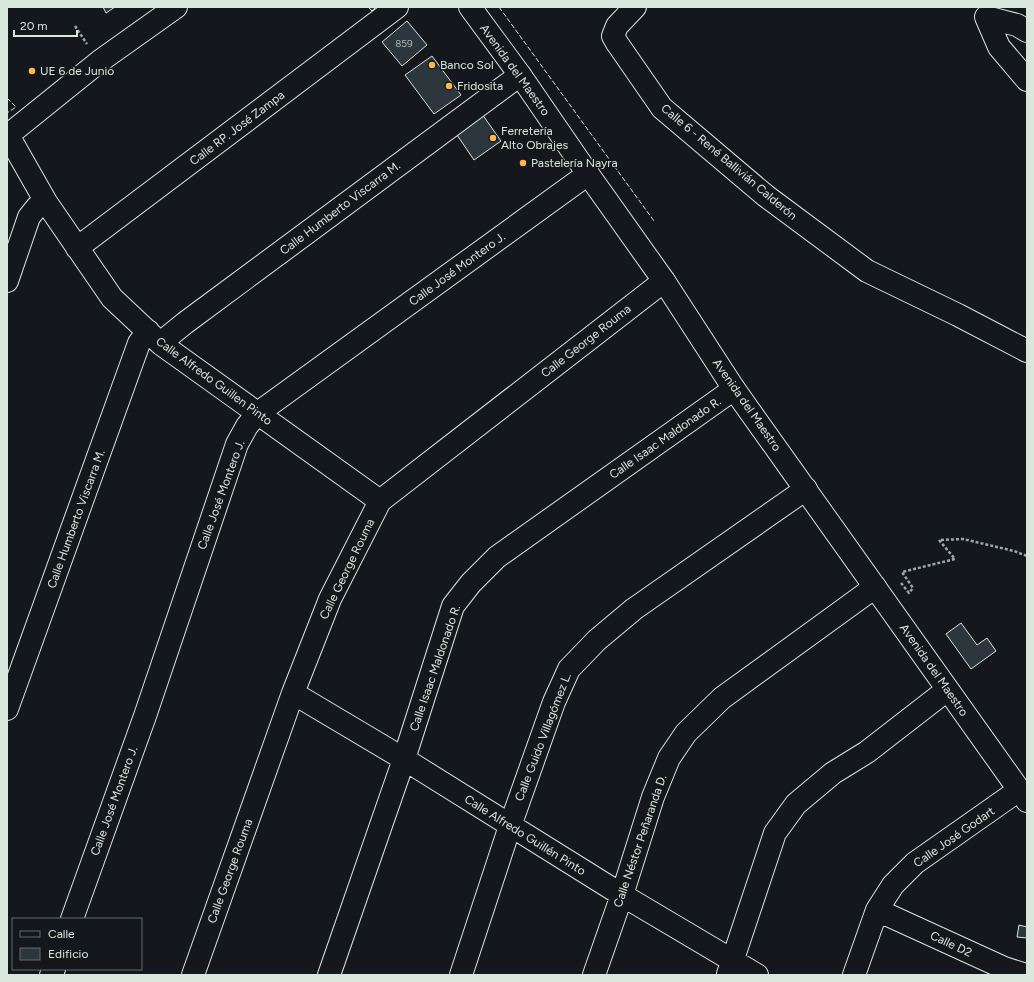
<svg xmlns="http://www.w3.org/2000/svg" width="1034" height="982" viewBox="0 0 1034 982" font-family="Figtree,sans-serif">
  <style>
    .building { fill: #2c363c; stroke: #d8e6dc }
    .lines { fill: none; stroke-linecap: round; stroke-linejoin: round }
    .minor-casing { stroke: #d8e6dc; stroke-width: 24 }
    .major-casing { stroke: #d8e6dc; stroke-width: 24 }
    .path { stroke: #9da8a2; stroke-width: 2.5; stroke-dasharray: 3 2; stroke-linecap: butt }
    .minor { stroke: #14181c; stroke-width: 22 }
    .major { stroke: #14181c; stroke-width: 22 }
    .fence { stroke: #d8e6dc; stroke-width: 1; stroke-dasharray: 5 2; stroke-linecap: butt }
    .poi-dot { fill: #ffb74d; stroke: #14181c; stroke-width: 1.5 }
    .labels { text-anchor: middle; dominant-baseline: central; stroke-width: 3; stroke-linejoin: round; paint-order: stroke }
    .number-label { font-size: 10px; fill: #adbab4 }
    .poi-label { font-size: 12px; fill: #d8e6dc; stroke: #14181c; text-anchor: start }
    .street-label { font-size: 12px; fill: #d8e6dc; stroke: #14181c }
  </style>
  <rect width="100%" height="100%" fill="#14181c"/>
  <!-- building -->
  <path class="building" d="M103,7h12l-9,6z
    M368,7h8l-4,4z
    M407,21l20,24 -25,21 -20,-24z
    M432,56l29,39 -27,19 -29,-39z
    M482,114l19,27 -27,19 -19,-28z
    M961,623l16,22 10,-7 9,13 -25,18 -25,-35z
    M1019,925l8,2v11l-10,-1z"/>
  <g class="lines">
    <!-- minor casing -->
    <g class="minor-casing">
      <path id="minor" d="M635,7l-18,19 -4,10 4,7 45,65 104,88 101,75 91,44 69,36
        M1027,31l-10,-6 -31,-8 13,30 28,33
        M7,136l93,-75 76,-54
        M7,137l6,7 33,58 66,96 49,46 219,157
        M77,248l320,-241
        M7,281l22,-64 8,-10 9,-5
        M161,344l8,-8 16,-13 335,-248
        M293,693l111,66 218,136 135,80
        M7,709l132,-366 9,-12
        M877,910l127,58 22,7
        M72,919l73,-203 92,-272 10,-18 11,-13 330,-239
        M728,974l47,-141 21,-29 37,-31 34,-21 80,-62
        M51,975l3,-6
        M193,975l100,-282 37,-94 50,-98 284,-220
        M329,975l75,-216 49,-153 18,-23 26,-26 237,-168
        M461,975l49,-149 44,-124 15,-33 28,-29 37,-31 172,-120
        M594,975l28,-80 31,-98 16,-39 17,-25 36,-35 153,-111
        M854,975l23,-65 16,-25 22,-22 104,-73"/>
    </g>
    <!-- major casing -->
    <g class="major-casing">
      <path id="major" d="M470,7l50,68 68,99 76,107 70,108 293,412"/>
    </g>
    <!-- path -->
    <path class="path" d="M75,26l12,18
      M901,583l8,10 4,-5 -11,-16 53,-13 -16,-19 24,-1 51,12 13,5"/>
    <!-- minor -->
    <use href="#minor" class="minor"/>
    <!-- major -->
    <use href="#major" class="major"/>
    <!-- fence -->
    <path class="fence" d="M499,7l155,214
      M7,98l9,9 -9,6"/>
  </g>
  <!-- markers -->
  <g class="poi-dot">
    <circle cx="432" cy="65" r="4"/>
    <circle cx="32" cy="71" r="4"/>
    <circle cx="449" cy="86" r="4"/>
    <circle cx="493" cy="138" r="4"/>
    <circle cx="523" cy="163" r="4"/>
  </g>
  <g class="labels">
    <!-- number labels -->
    <g class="number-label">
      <text x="404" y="43">859</text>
    </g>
    <!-- poi labels -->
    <g class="poi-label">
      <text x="440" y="65">Banco Sol</text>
      <text x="40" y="71">UE 6 de Junio</text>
      <text x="457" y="86">Fridosita</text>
      <text x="501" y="131">Ferretería<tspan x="501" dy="14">Alto Obrajes</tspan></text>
      <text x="531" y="163">Pastelería Nayra</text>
    </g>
    <!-- street labels -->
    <g class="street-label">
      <text transform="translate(515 70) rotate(54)">Avenida del Maestro</text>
      <text transform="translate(237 128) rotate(-37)">Calle RP. José Zampa</text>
      <text transform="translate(729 162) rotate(40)">Calle 6 - René Ballivián Calderón</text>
      <text transform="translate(340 208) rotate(-37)">Calle Humberto Viscarra M.</text>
      <text transform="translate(457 269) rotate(-36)">Calle José Montero J.</text>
      <text transform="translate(586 341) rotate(-38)">Calle George Rouma</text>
      <text transform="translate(214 381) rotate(36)">Calle Alfredo Guillen Pinto</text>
      <text transform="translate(747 405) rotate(55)">Avenida del Maestro</text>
      <text transform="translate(665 438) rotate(-35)">Calle Isaac Maldonado R.</text>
      <text transform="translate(221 495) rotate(-70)">Calle José Montero J.</text>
      <text transform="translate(76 519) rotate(-70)">Calle Humberto Viscarra M.</text>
      <text transform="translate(347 569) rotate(-64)">Calle George Rouma</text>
      <text transform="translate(435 668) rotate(-71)">Calle Isaac Maldonado R.</text>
      <text transform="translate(934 670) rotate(55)">Avenida del Maestro</text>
      <text transform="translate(543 737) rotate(-69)">Calle Guido Villagómez L.</text>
      <text transform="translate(114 801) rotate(-70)">Calle José Montero J.</text>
      <text transform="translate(525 835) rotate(32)">Calle Alfredo Guillén Pinto</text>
      <text transform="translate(954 837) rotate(-35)">Calle José Godart</text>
      <text transform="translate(640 841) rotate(-71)">Calle Néstor Peñaranda D.</text>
      <text transform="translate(230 871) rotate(-70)">Calle George Rouma</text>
      <text transform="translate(951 944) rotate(25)">Calle D2</text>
    </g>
  </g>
  <!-- border -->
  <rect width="1034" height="982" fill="none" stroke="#d8e6dc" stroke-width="16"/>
  <!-- legend -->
  <rect x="12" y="918" width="130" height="52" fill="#14181c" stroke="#626a69"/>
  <rect x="20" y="931" width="20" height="6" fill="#14181c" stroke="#626a69"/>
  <text x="48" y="938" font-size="12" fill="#d8e6dc">Calle</text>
  <rect x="20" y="948" width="20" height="12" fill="#2c363c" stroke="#626a69"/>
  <text x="48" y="958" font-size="12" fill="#d8e6dc">Edificio</text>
  <!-- scale -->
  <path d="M14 30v6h63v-6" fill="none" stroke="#d8e6dc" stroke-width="2"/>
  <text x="20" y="30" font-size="12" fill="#d8e6dc" stroke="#14181c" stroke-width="3" paint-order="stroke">20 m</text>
</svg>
